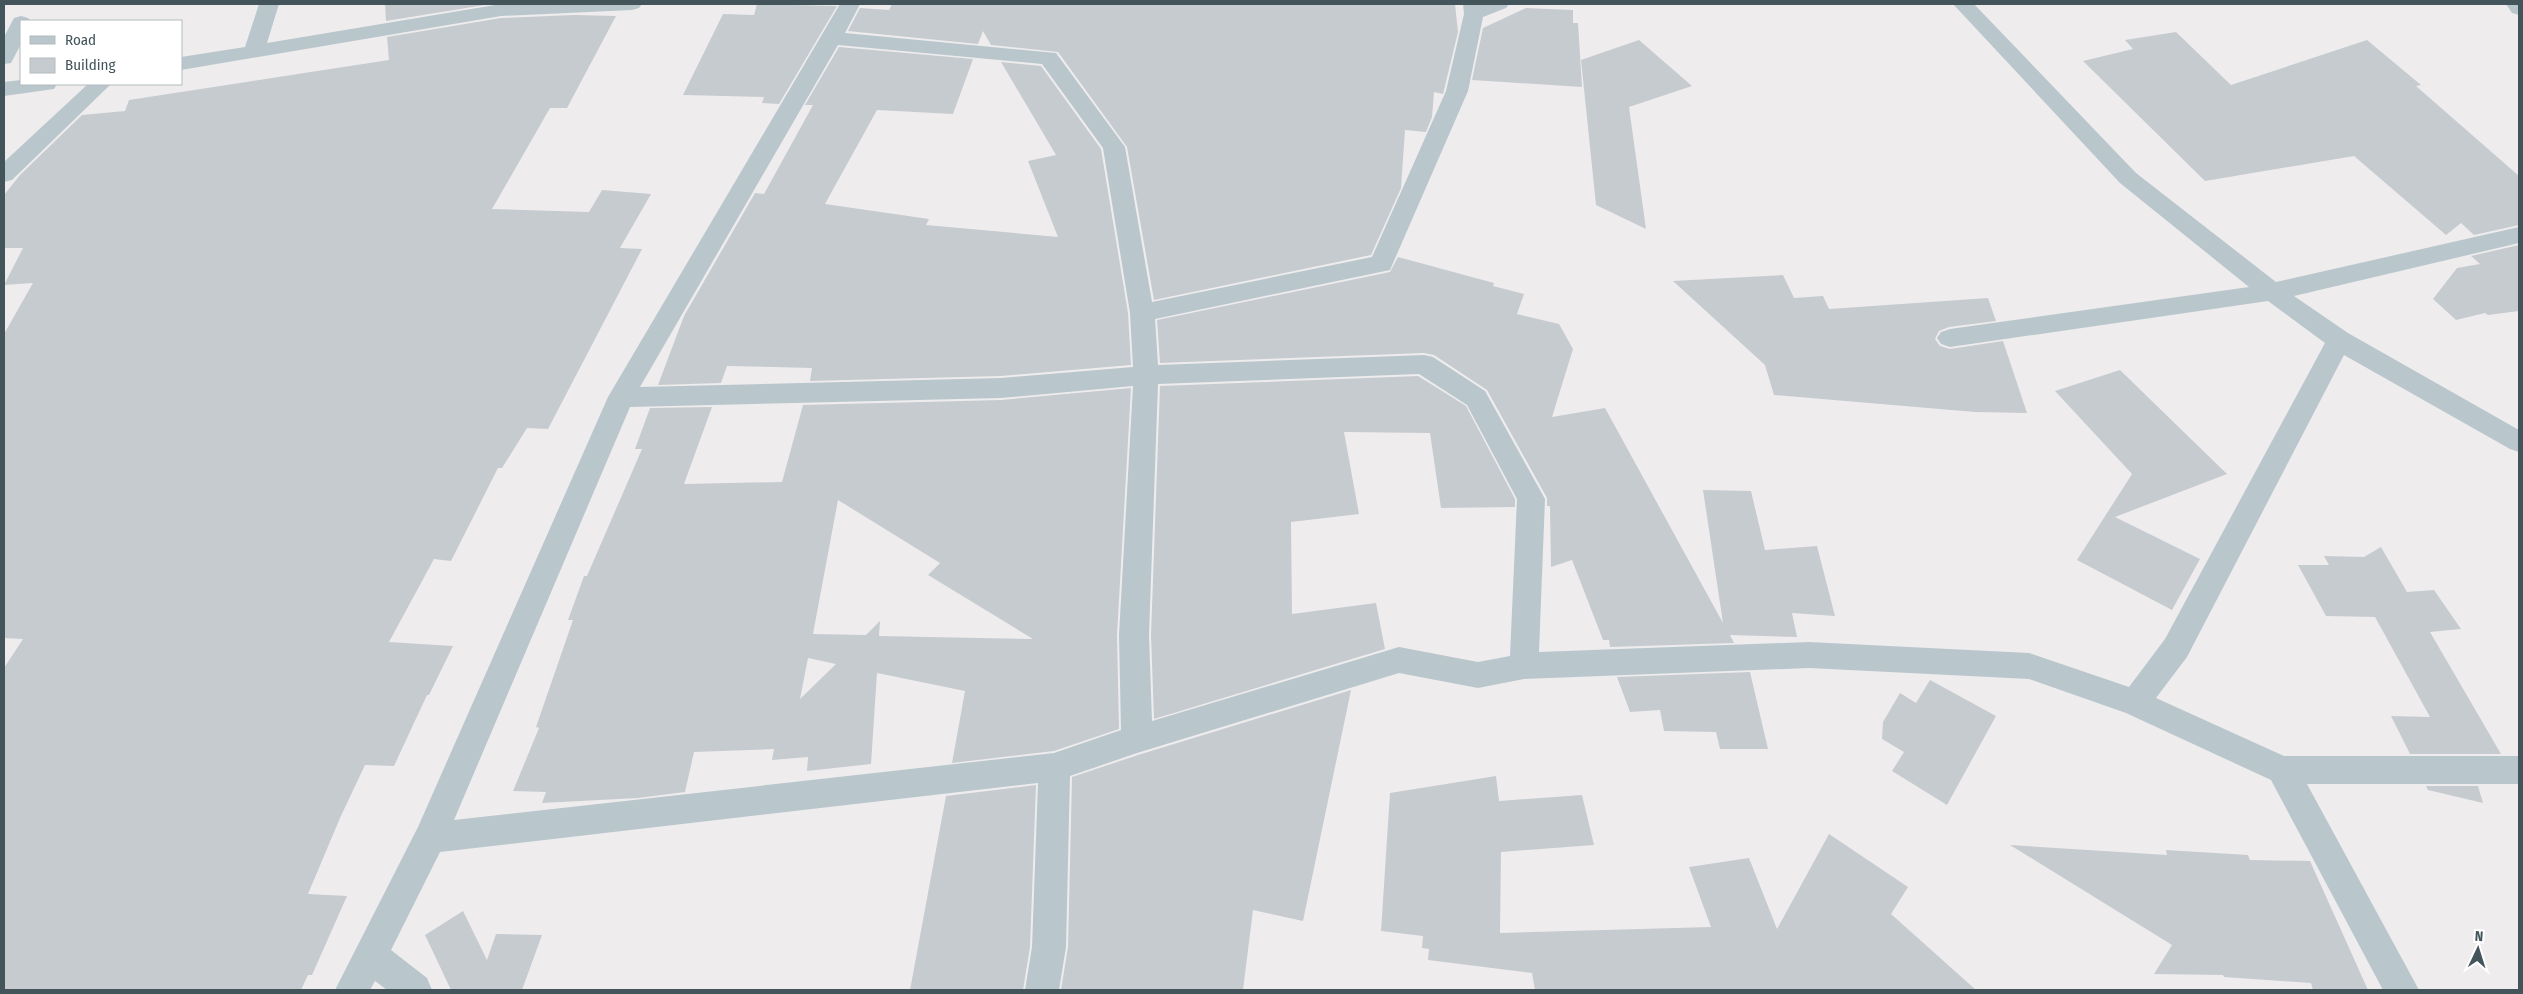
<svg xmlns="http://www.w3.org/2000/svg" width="2523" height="994" viewBox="0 0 2523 994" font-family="'Fira Sans Condensed',sans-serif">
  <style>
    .building { fill: #c6cbd0; fill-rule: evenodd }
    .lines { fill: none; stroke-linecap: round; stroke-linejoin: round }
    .street { fill: #b9c7cd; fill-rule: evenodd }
  </style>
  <rect width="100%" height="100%" fill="#efeced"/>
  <!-- building -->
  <path class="building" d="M385,4h106l-105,17z
    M757,4l80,2 -58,98 -17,-1 2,-6 -81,-2 40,-81 31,1z
    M892,4h563l3,28 -14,58 -1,4 -9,-2 -2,25 -6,15 -21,-2 -4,58 -30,67 -217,45 -27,-153 -69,-95 -67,-7 -8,-14 -5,13 -130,-13 12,-23 29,2z
    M1526,8l47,2v13h5l4,64 -110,-7 11,-52z
    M574,15l42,1 -49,92h-17l-58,101 97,3 13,-22 49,4 -31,54 22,1 -94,180 -21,-1 -25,40h-4l-47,93 -17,-2 -45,83 64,4 -24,49h-2l-33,71 -29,-1 -25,53 -32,76 39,2 -35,79h-4l-7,15h-297v-322l19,-29 -19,-1v-304l29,-51 -29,2 19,-37h-19v-53l16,-20 62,-60 43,-4 4,-11 260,-40 -2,-23 114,-19z
    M2176,32l55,53 136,-45 54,45 -5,1 103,90v49l-45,10 -13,-12 -15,12 -92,-79 -149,25 -122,-120 50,-12 -8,-9z
    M1639,40l53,46 -63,21 17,122 -50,-24 -15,-145z
    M839,47l134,12 -20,55 -76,-4 -52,94 104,15 -3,6 132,12 -30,-76 28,-6 -55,-93 40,4 60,83 27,164 3,52 -130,11 -191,5 2,-13 -85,-2 -6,17 -63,2 26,-69 71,-123 9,1 49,-89h-8z
    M2519,245v66l-31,4 -3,-2 -29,7 -23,-21 24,-31 23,-4 -9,-8z
    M1398,257l96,26 -1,3 31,8 -7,20 42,10 14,25 -21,68 53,-9 118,215 -20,-133 48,1 14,59 52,-4 18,70 -43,-3 5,24 -67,-2 4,8 -124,4 -1,-7h-6l-31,-80 -21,7 -1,-61h-3v-8l-60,-108 -53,-35 -10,-2 -264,10 -3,-43 233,-48z
    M1783,275l11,23 29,-2 6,13 159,-11 8,23 -47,6 -10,4 -4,8 5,7 10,3 53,-8 24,72 -52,-1 -201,-17 -9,-30 -92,-84z
    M2120,370l107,104 -112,43 85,42 -28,51 -95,-50 55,-86 -77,-83z
    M1418,376l48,30 49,93v8l-74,1 -11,-75 -86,-1 15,82 -68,8 1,92 84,-11 9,46 -231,70 -3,-84 9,-249z
    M1131,388l-14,247 2,94 -65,22 -102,12 13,-72 -88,-18 -6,91 -64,7 1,-14 -36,3 2,-11 -80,3 -9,40 -47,6 -96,5 4,-11 -33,-1 26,-63 -3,-1 37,-107h-5l16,-44h3l55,-127h-7l15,-41 62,-1 -28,77 98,-2 21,-77 198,-5zM838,500l102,63 -12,12 105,64 -154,-3 1,-15 -14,14 -53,-1zM808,658l28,6 -36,35z
    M2381,547l26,45 27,-2 27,39 -31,3 71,122h-91l-19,-38 39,1 -55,-100 -49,-1 -28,-51h31l-5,-9 40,1z
    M1750,672l18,77h-48l-4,-17 -52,-1 -4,-21 -30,2 -13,-35z
    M1930,680l66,36 -49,89 -55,-34 12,-19 -22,-13 1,-17 17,-29 16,10z
    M1351,690l-48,231 -50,-11 -10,80h-182l7,-43 4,-170 66,-22z
    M1496,776l3,25 83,-6 12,50 -93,7 -1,81 211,-6 -22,-60 60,-9 28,71 52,-95 79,53 -17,27 85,76h-441l-3,-17 -104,-13 1,-11 -7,-1 1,-12 -42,-5 9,-138z
    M1036,785l-6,162 -7,43h-113l36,-194z
    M2426,786h52l5,17 -55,-13z
    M2010,845l157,10 -1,-5 82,5 2,5 60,1 58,129h-55l-2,-7 -87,-6 -1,-2 -69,-1 18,-29z
    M463,911l24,49 9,-26 46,1 -20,55h-71l-26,-55z"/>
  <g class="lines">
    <!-- street -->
    <path class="street" d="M259,4h20l-12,39 234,-39h141l-3,4 -7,2 -131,6 -320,54v-13l64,-10z
      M840,4h20l-15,29 211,20 69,94 27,155 220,-45 74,-166 18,-77 -1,-10h46l-3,4 -23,9 -15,74 -78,179 -235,49 3,46 266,-10 9,2 52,34 60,108 -6,153 270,-10 220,11 100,34 36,-48 160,-296 -57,-42 -318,46 -9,-3 -4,-6 4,-6 9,-3 299,-42 -129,-104 -167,-179h21l162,169 140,109 243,-55v16l-225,53 54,37 171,97v22l-9,-3 -166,-94 -157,302 -31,41 128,58h235v28h-212l112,206h-36l-112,-210 -145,-67 -97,-34 -220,-11 -285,11 -46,9 -79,-15 -262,80 -67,23 -4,171 -7,43h-34l7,-43 6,-164 -598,69 -49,98 36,28 5,12h-45l-12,-9 -5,9h-35l83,-163 190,-430zM838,45l204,19 61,84 27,165 3,54 -132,11 -361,9zM1419,374l48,31 50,94 -7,157 -32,6 -79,-15 -247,74 -3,-86 9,-251zM1133,386l-14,249 2,95 -67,23 -600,67 176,-413 371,-9z
      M2506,4h13v11l-7,-2z
      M21,16l7,2 3,3h-10v23l-10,19 -7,1v-27l10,-19z
      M21,80v4h36l-3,5 -50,7v-14z
      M88,84h23l-99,96 -8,2v-20z"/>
  </g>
  <!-- border -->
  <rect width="2523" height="994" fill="none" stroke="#43545b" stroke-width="10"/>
  <!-- legend -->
  <rect x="20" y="20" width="162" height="65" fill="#ffffff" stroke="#b4bbbd"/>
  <rect x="30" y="36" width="25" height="8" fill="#b9c7cd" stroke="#b4bbbd"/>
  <text x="65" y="45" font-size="15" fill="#43545b">Road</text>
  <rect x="30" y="58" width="25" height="15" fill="#c6cbd0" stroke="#b4bbbd"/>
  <text x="65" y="70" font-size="15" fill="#43545b">Building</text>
  <!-- north arrow -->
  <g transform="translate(2478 949) rotate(4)" stroke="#ffffff" stroke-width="4" paint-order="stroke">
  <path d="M0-4L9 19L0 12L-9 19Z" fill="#43545b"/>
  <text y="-8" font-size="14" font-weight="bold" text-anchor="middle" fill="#43545b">N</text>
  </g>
</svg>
